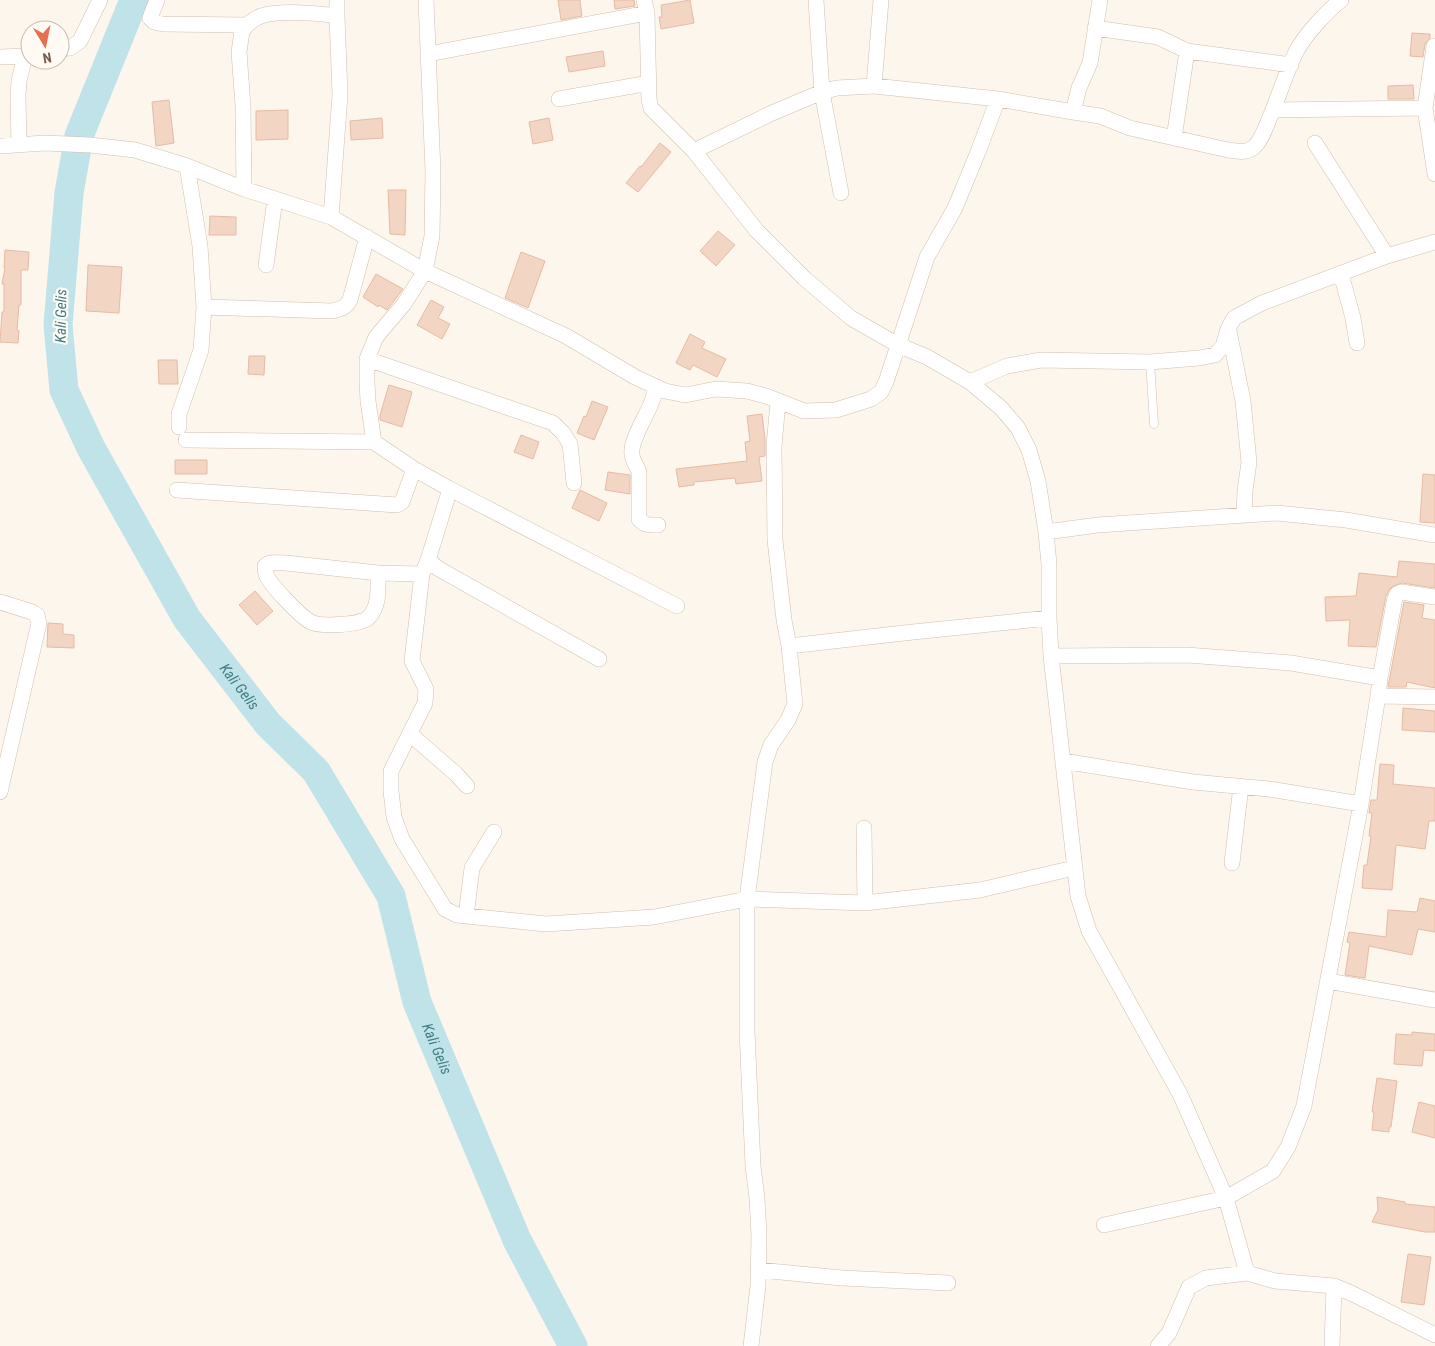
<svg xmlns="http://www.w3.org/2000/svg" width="1435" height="1346" viewBox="0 0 1435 1346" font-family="'Roboto Condensed',sans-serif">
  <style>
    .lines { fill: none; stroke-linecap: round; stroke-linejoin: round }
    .river { stroke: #bfe3e8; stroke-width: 29 }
    .building { fill: #f3d5c3; stroke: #e6bba3 }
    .lane-casing { stroke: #d1beb0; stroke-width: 9 }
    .street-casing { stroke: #d1beb0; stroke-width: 16 }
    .lane { stroke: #fff; stroke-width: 8 }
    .street { stroke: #fff; stroke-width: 15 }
    .labels { text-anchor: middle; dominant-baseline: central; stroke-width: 4.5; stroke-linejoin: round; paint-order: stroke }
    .water-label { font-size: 15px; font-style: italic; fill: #437c86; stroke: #fffaf3 }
  </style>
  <rect width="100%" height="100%" fill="#fdf6ec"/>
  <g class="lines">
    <!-- river -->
    <path class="river" id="s1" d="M134,0l-55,136 -10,57 -11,132 6,65 27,58 96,171 81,105 48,47 75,125 26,106 100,238 56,106"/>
  </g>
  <!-- building -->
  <path class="building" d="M558,0h22l2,16 -21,4z
    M614,0h20l1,6 -20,3z
    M690,0l4,23 -33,6 -2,-12h3l-1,-12z
    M1412,33l18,1v4l-5,6 -2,13 -13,-1z
    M603,51l2,15 -36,6 -3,-15z
    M1413,85l1,14h-26v-13z
    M169,100l5,43 -18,3 -4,-44z
    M288,110v29l-32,1v-29z
    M382,118l1,20 -32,2 -1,-19z
    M549,118l4,22 -20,4 -4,-22z
    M660,143l11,9 -33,40 -12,-9 14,-17 1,1z
    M388,190h18l-1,45 -15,-1z
    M210,216l26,1v18h-27z
    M718,231l17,14 -19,21 -16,-15z
    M5,250l24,2 -1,18h-7v35h-2l-2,25 2,1 -1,12 -18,-1 2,-30h2v-28h-2l3,-16h-1z
    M521,252l24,9 -17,47 -23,-10z
    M88,265l34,2 -3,46 -33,-2z
    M376,274l27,15 -16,21 -8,-5 -1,2 -15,-10z
    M431,300l13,7 -6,11 12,6 -8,15 -25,-14z
    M690,334l15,8 -3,6 24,11 -9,18 -24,-12 -3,5 -14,-7z
    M249,356h16l-1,19 -16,-1z
    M158,360h19l1,24h-19z
    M389,385l23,7 -10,35 -22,-7v-5z
    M592,401l16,6 -14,33 -17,-7 7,-17 2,1z
    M762,414l3,25v17l-6,1 3,24 -26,3 -1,-6 -41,4v3l-15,2 -3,-18 71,-8 -2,-19 5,-1 -3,-25z
    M521,435l18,7 -6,17 -19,-7z
    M175,460h32v14h-32z
    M608,472l22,3v19l-25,-4z
    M1423,474l12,1v48l-15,-1z
    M580,490l27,13 -8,18 -27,-13z
    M1399,561l36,3v24l-33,-5 -9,3 -4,4 -3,6 -10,51 -28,-1 2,-26 -24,1 -1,-24 31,-1 3,-23 38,4z
    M255,591l18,20 -16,14 -18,-20z
    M1404,602l20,3 -2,13 13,2v68l-28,-6 -1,5h-18z
    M48,623l15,1v10l11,1v13l-27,-1z
    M1403,708l32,3v21l-33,-2z
    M1380,764l14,1 -1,19 42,4v33h-6l-4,28 -29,-4 -4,45 -30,-2 2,-23h3l4,-29h-2l3,-23h-3l2,-13h6z
    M1420,898l15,3v31l-17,-3 -6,26 -43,-9 -4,32 -20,-3 5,-32 -3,-1 2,-10 37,5 2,-27 29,2z
    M1412,1032l23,2v17l-11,-1 -2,16 -28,-2 2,-30 16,1z
    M1377,1078l20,3 -6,46h-2v5l-17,-2 2,-18h-2z
    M1419,1102l16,4v32l-23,-6z
    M1377,1197l28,5v2l30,3v25h-10l-53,-10 6,-12z
    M1408,1254l23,3 -7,48 -23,-3z"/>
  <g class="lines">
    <!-- lane casing -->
    <g class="lane-casing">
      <path id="lane" d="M1150,362l4,62"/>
    </g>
    <!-- street casing -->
    <g class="street-casing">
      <path id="street" d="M157,0l-7,18 4,4 9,2 84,1
        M337,0v16
        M426,0l7,172 -1,64 -7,35 -21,33 -28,33 -9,22v23l1,19 6,41 40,27 36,20
        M644,0l3,13 2,86 2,9 43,43 63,80 47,47 47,40 47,27 29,12 43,25 31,26 17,20 11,22 9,31 8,51 3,32v54l2,38 27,240 11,35 91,163 46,104 21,75
        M816,0l6,92 19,101
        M1095,28l63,9 29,14 104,14
        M1434,46l-9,62 10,66
        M60,49l10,-1 10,-7 20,-41
        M428,54l219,-41
        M0,57l25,-1
        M874,86l7,-86
        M559,99l90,-16
        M1273,110l152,-2
        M1073,112l27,4 30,12 98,22c10,1 18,4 26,-3 8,-7 12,-21 16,-30 9,-21 16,-45 26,-65 8,-16 31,-41 45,-52
        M1174,138l13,-87
        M1315,143l72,113
        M19,144l-1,-48 1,-15 6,-25 5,-1
        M0,146l45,-3 45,2 45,5 52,16 57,23 87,28 94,54 141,65 69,41 30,14 20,4 31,-6 31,2 19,5 38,15 32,-1 35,-11 10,-7 5,-10 41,-125 28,-49 23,-56 20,-53
        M694,151l78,-38 50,-21 15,-4 37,-2 124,13 75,13 6,-24 11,-25 10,-63
        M244,189l-1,-83 -4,-54 3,-21c5,-7 11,-12 19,-15 17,-6 58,-3 76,0l3,79 -9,122
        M266,265l9,-66
        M1341,274l12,44 4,25
        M204,307l128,4c8,-2 14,-3 18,-11l17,-63
        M1229,331l14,70 6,61 -4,29 -1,24
        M367,359l186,64 10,10 7,11 4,39
        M970,382l37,-16 34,-6 109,2 49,-4 16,-3 8,-9 5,-17 6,-11 28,-15 125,-47 48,-14
        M657,387c-3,6 -4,13 -7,19 -5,12 -20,36 -18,48 0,6 5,12 7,18v47c6,7 11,6 19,6
        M179,427v-13l22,-64 3,-43 -4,-61 -13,-80
        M186,440l188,2
        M177,490l220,15 5,-3 12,-33
        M1046,532l52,-7 179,-12 69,7 89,15
        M428,560l22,-71 227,117
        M378,573l-92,-10c-7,0 -16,-2 -21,3 0,3 0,5 1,8 3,10 35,43 45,48 9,5 49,3 57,-4 12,-11 10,-30 10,-45l44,1
        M0,602l32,10 5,3 2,8 -39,169
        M789,646l124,-14 136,-14
        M1051,656l136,-1 104,8 89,15
        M599,659l-160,-90 -11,-9 -6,14 -10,87 14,28 -1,14 -34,68v20l3,26 8,22 43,70 12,6 89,9 108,-7 93,-18 118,4 115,-13 94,-22
        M1378,696l57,1
        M410,734l46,40 11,12
        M1063,761l130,21 76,7 92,15
        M864,828l1,75
        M1232,863l9,-77
        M466,916l6,-48 22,-36
        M1328,981l107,19
        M1104,1225l122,-27 47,-27 15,-24 16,-41 57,-302 17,-108 2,-18 15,-80 2,-4 4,-2 34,5
        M759,1270l83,8 106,5
        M751,1346l7,-60 1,-50 -2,-38 -4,-32 -6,-135v-132l18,-137 6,-17 17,-25 7,-16 -6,-58 -5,-26 -9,-80 -1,-94 4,-44
        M1158,1346l11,-13 20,-46 17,-9 41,-5 28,8 59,5 17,7 84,42
        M1332,1346l2,-60"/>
    </g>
    <!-- lane -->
    <use href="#lane" class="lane"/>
    <!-- street -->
    <use href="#street" class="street"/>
  </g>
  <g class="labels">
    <!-- water labels -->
    <g class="water-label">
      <text transform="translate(61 316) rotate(-89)">Kali Gelis</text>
      <text stroke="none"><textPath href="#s1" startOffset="748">Kali Gelis</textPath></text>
      <text stroke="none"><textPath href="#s1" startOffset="1168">Kali Gelis</textPath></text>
    </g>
  </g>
  <!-- north arrow -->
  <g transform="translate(45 45) rotate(170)"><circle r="24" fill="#fffaf3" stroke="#cabbb1"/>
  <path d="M0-4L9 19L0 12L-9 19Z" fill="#e76f51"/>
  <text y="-8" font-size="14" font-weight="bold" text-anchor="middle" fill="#7a5c4d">N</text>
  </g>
</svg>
